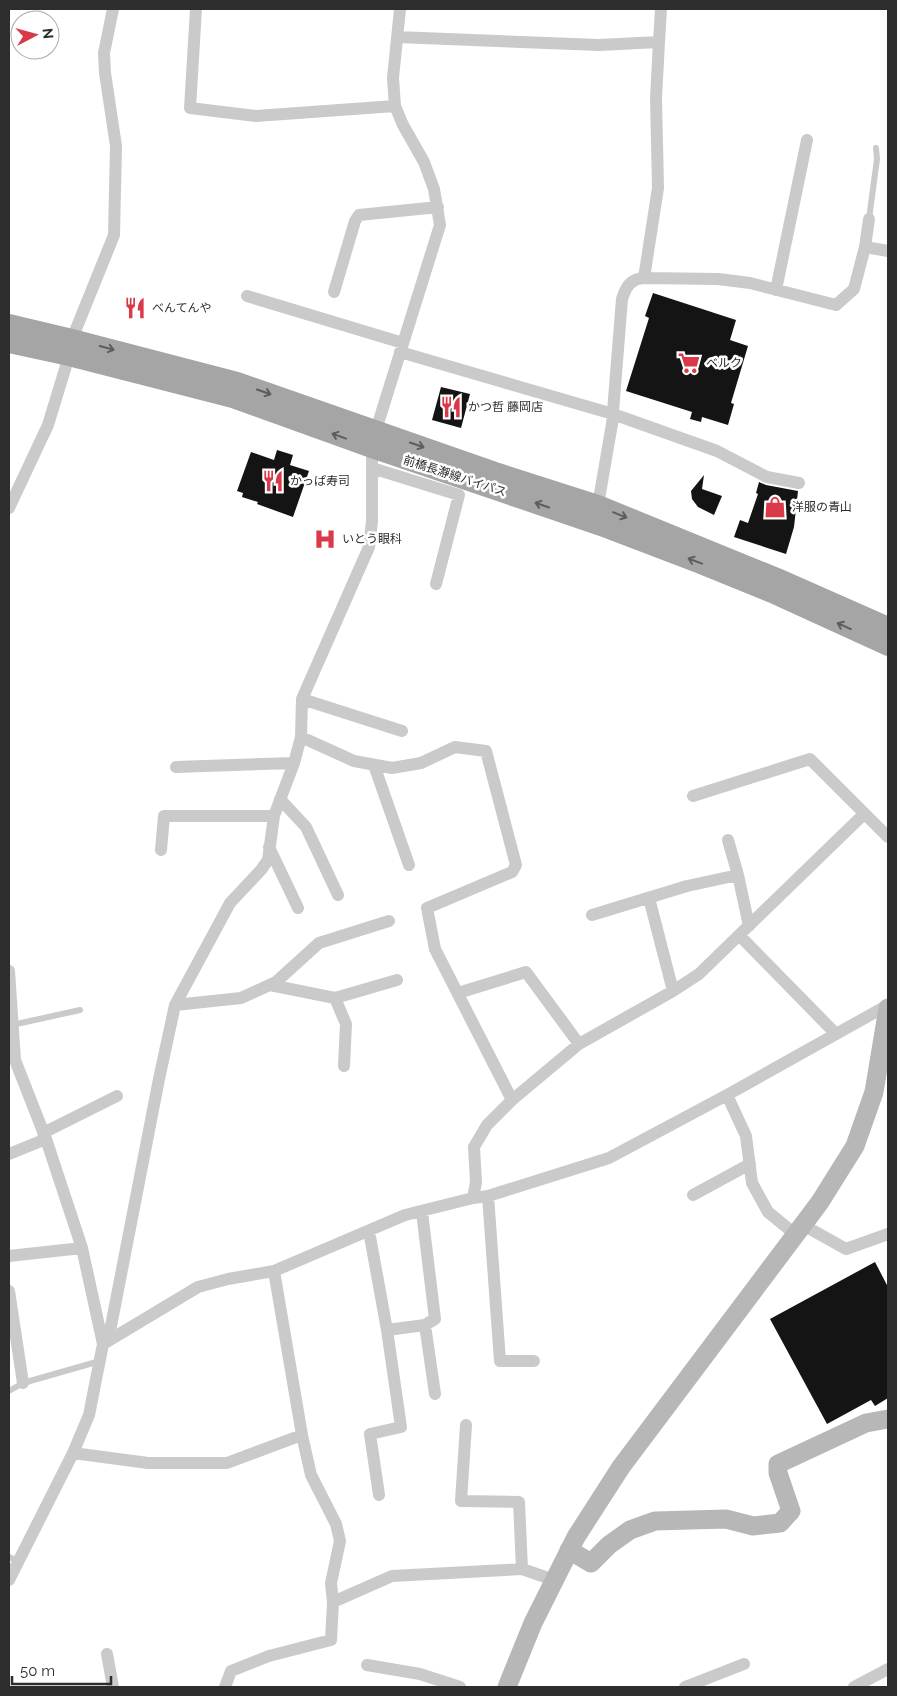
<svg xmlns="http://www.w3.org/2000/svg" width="897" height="1696" viewBox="0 0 897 1696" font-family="Raleway,'Noto Sans JP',sans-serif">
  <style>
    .building { fill: #141414 }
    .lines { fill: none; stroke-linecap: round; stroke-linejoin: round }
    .lane { stroke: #cacaca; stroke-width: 6 }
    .street { stroke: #cacaca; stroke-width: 12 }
    .secondary { stroke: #b7b7b7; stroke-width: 19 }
    .primary { stroke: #a5a5a5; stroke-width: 20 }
    .oneway { stroke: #5d5d5d }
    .labels { text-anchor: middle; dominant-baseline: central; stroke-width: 5; stroke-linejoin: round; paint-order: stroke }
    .poi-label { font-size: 12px; fill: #2d2d2d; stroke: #fff; text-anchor: start }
    .street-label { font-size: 12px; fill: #2d2d2d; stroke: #fff }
  </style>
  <rect width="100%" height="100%" fill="#fff"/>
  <!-- building -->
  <path class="building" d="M653,293l83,27 -6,20 18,6 -17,57 3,1 -6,21 -26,-8 -1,5 -11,-3 2,-7 -66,-21 23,-73 -4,-2z
    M441,387l29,7 -9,34 -29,-8z
    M277,450l16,5 -3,10 19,6 -16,46 -36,-13 1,-2 -16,-5 1,-4 -6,-2 14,-39 23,8z
    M704,475l-2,14 20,7 -8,19 -16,-8 -6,-8 -1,-8z
    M759,482l7,3 32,6 -4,36 -8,27 -52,-17 6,-17 8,3 10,-29 -2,-1z
    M875,1262l13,25v111l-13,8 -4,-6 -44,24 -57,-105z"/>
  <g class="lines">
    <!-- lane -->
    <path class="lane" d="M869,219l8,-60 -1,-11
      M12,1025l68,-15
      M9,1391l14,-8 77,-22
      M9,1557l9,4"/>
    <!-- street -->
    <path class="street" d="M196,9l-6,99 66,8 139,-10
      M397,37l202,8 60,-3 2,-33
      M865,247l4,-28
      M644,278l14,-90 -2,-90 3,-56
      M776,290l31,-150
      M334,292l21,-71 4,-6 79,-8
      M247,296l156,47
      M72,339l42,-104 2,-89 -11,-73 -1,-20 9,-44
      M400,352l213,62 104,37 50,26 32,6
      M372,468l87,27 -23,89
      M598,505l14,-81 10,-125c4,-12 8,-20 22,-21l74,1 32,4 86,22 18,-16 11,-42 23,4
      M9,508l39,-83 21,-69
      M302,699l100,32
      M301,737l53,24 38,7 29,-5 34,-16 31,4 30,114 -4,7 -85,36 8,41 77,151
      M374,765l35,100
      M176,767l118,-4
      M693,796l117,-37 78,78
      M280,799l26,28 32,68
      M728,840l10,35 11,51
      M269,847l29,61
      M161,850l3,-34h110
      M649,898l24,93
      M592,915l95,-29 51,-11
      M739,935l97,99
      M9,971l6,89 31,79 36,109 21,96
      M270,985l65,13 62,-18
      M458,993l68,-21 53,72
      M335,998l11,26 -2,42
      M175,1005l66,-7 35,-16 43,-39 70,-22
      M727,1095l19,41 6,47 16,29 28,23
      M43,1133l74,-37
      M9,1154l37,-15
      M693,1195l57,-31
      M488,1196l12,165h34
      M473,1198l3,-16 -2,-35 13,-22 25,-25 67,-56 94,-53 26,-17 165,-160
      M803,1225l43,24 42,-15
      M369,1231l18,99 14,97 -31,7 9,61
      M9,1256l73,-8
      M9,1291l14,92
      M425,1325l10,69
      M387,1330l38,-5 10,-6 -13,-107
      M103,1344l95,-57 30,-8 46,-8 131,-56 68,-17 15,-2 121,-38 118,-63 161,-90
      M466,1425l-5,76 58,1 3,67
      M73,1453l75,10h79l75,-28
      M9,1580l64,-127 16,-38 14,-71 8,-18 48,-247 16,-74 55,-102 31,-33 7,-10 6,-44 20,-53 7,-26 1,-38 67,-152 3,-26v-73l4,-18 64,-205 -6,-36 -10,-27 -21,-37 -8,-19 -2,-28 7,-69
      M333,1602l59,-26 130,-7 32,11
      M107,1654l6,33
      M367,1665l53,9 40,13
      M225,1687l6,-16 38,-15 62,-16 2,-38 -2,-19 9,-42 -4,-17 -25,-49 -9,-40 -28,-164
      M685,1687l59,-23
      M854,1687l34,-18"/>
    <!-- secondary -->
    <path class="secondary" d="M569,1550l22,13 18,-18 21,-15 25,-9 71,-2 27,7 27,-3 11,-12 -13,-38v-9l88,-41 22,-4
      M507,1687l26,-64 43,-86 45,-70 199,-265 35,-56 19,-54 14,-84"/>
    <!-- primary -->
    <path class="primary" d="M9,324l63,15 165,43 258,90 103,33 179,73 111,49
      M9,343l60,13 164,42 139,50 229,78 97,37 74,30 116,53"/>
  </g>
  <!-- one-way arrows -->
  <defs><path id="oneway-shaft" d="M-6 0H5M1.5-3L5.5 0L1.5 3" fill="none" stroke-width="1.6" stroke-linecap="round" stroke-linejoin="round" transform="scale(1.25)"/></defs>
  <g class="oneway">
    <use href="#oneway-shaft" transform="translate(107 348) rotate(15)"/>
    <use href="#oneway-shaft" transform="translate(264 392) rotate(19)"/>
    <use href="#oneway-shaft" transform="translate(339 436) rotate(-160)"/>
    <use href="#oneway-shaft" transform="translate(417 445) rotate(19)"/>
    <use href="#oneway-shaft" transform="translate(542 505) rotate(-161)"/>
    <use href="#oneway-shaft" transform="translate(620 515) rotate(22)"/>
    <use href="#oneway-shaft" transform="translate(695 561) rotate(-159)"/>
    <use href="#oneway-shaft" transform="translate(844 626) rotate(-156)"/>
  </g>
  <!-- icons -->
  <defs>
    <g id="restaurant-bare" transform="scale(1.725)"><path d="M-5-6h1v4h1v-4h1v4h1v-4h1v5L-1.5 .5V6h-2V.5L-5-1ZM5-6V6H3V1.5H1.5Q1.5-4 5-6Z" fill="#da394a" stroke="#fff" stroke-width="2.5" paint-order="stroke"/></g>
    <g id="supermarket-bare" transform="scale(1.725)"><path d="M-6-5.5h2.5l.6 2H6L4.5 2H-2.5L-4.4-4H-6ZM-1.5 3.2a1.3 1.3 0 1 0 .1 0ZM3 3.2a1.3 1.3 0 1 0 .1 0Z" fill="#da394a" stroke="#fff" stroke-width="2.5" paint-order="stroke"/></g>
    <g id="shop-bare" transform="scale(1.725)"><path d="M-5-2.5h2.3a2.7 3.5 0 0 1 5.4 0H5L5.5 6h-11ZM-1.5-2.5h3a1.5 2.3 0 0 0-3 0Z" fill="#da394a" stroke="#fff" stroke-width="2.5" paint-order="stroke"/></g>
    <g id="hospital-bare" transform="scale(1.725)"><path d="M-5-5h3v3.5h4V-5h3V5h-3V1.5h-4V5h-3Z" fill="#da394a" stroke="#fff" stroke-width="2.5" paint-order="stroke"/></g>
  </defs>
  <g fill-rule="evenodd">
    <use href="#restaurant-bare" x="135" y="308"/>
    <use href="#supermarket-bare" x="689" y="363"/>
    <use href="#restaurant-bare" x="451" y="407"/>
    <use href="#restaurant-bare" x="273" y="481"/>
    <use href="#shop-bare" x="775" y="507"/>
    <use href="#hospital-bare" x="325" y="539"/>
  </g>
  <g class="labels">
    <!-- poi labels -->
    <g class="poi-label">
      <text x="152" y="308">べんてんや</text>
      <text x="706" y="363">ベルク</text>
      <text x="468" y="407">かつ哲 藤岡店</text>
      <text x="290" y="481">かっぱ寿司</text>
      <text x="792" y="507">洋服の青山</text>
      <text x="342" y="539">いとう眼科</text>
    </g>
    <!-- street labels -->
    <g class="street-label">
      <text transform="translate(455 476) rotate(18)">前橋長瀞線バイパス</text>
    </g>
  </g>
  <!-- border -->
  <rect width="897" height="1696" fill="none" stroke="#2d2d2d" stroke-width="20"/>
  <!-- north arrow -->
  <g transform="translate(35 35) rotate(84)"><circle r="24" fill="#ffffff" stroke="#ababab"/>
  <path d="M0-4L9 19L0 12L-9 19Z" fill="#da394a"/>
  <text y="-8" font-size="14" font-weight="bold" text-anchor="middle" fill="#2d2d2d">N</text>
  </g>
  <!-- scale -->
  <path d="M12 1676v8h99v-8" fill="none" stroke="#2d2d2d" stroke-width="2.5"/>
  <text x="20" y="1676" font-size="15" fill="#2d2d2d" stroke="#ffffff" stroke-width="4" paint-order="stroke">50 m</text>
</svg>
